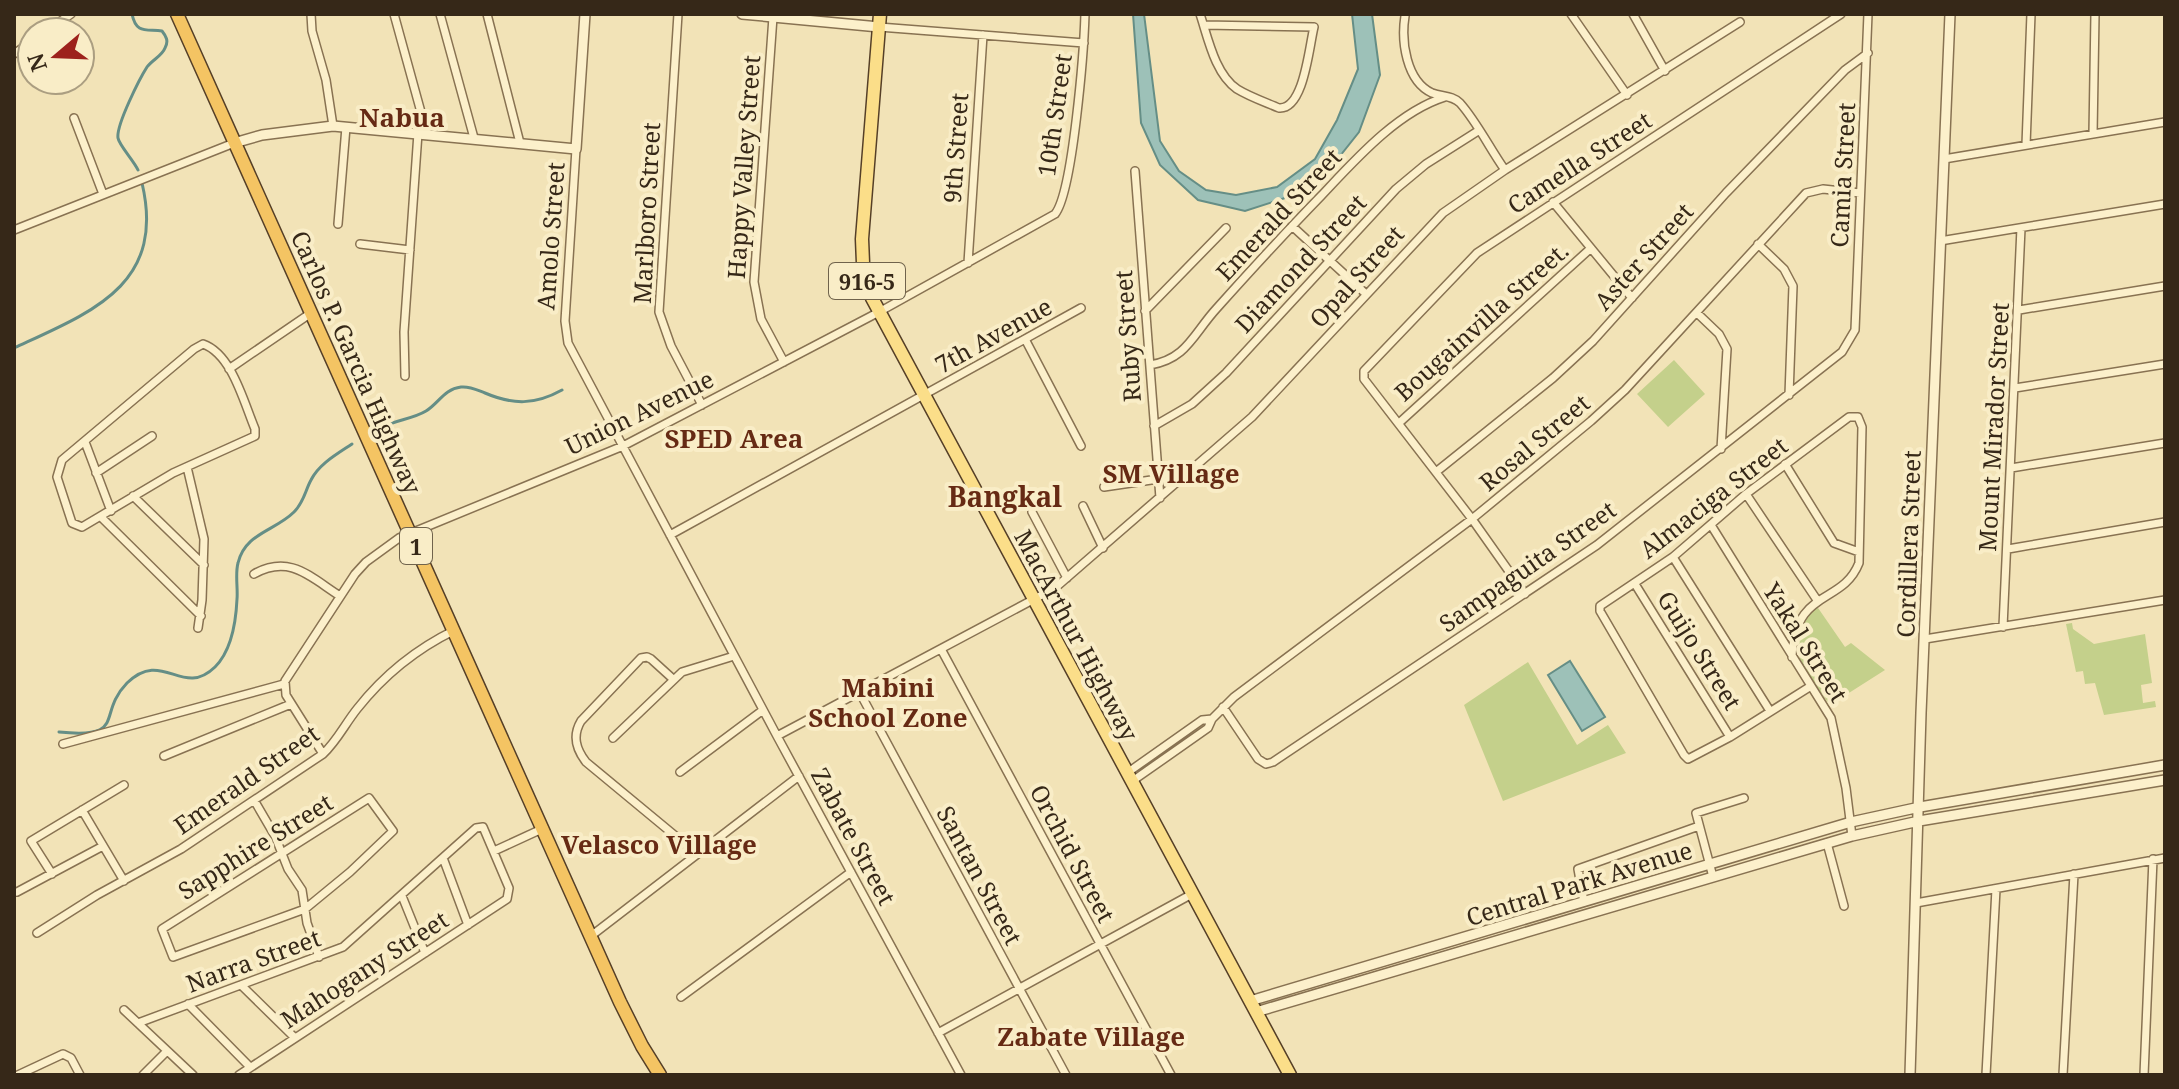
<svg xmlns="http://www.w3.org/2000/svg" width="2179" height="1089" viewBox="0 0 2179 1089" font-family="'Noto Serif',serif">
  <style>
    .green { fill: #c4d08b }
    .water { fill: #9dc1b8; stroke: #658e86; stroke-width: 2 }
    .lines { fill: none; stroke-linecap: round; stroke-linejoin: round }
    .stream { stroke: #658e86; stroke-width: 3 }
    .minor-casing { stroke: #887252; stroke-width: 10 }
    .tertiary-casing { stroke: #887252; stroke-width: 12 }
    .primary-casing { stroke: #553f27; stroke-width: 15 }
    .trunk-casing { stroke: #553f27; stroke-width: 15 }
    .minor { stroke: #fcf0cb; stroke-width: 7 }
    .tertiary { stroke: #fcf0cb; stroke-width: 9 }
    .primary { stroke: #fbde89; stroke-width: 12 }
    .trunk { stroke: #f4c463; stroke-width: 12 }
    .labels { text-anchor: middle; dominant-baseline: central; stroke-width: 8; stroke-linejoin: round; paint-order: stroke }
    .shield { fill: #f9edc7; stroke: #70634c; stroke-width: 2 }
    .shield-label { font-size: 22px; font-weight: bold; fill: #362818 }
    .street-label { font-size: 24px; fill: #362818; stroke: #f9edc7 }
    .neighbourhood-label { font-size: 26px; font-weight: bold; fill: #662a14; stroke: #f9edc7 }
    .quarter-label { font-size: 28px; font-weight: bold; fill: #662a14; stroke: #f9edc7 }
  </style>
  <rect width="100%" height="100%" fill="#f2e3b7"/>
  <!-- green -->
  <path class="green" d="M1674,360l31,34 -37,33 -31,-33z
    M1816,605l29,42 6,-4 34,27 -55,35c-29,-41 -48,-54 -14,-100z
    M2072,623l1,6 21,15 51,-10 7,49 -11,2 2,18 12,-2 1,6 -52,8 -9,-32 -10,1 -2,-13 -7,1 -10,-48z
    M1528,662l49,83 31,-20 18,28 -123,48 -39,-96z"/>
  <!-- water -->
  <path class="water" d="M1133,14h11l16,127 19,30 27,19 30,5 41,-8 38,-28 22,-39 21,-51 -6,-55h20l8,61 -21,57 -31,39 -40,26 -43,14 -47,-11 -38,-35 -19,-42z
    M1570,661l35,56 -23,14 -34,-56z"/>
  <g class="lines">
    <!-- stream -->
    <path class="stream" d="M132,14c4,20 14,15 30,17 4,5 7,10 3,17 -3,8 -13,12 -18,19 -7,11 -31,58 -29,71 1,7 16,23 20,32
      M14,348c78,-36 152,-63 128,-165
      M380,428c15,-8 33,-9 46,-17 13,-8 18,-22 35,-24 9,-1 16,3 24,6 28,12 50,12 77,-3
      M59,732c69,7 37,-17 68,-49 36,-35 55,16 88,-16 16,-16 21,-46 22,-68 1,-11 -2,-25 1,-36 7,-30 37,-32 56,-51 10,-10 11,-21 17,-32 8,-16 26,-26 41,-36"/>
    <!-- minor casing -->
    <g class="minor-casing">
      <path id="minor" d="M311,14l1,17 14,49 7,46
        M394,14l33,120
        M440,14l34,124
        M487,14l33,129
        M678,14l-19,298 12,34 31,59
        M1200,14c8,24 15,60 37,75 13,8 28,13 42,19 25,2 30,-61 35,-81l-110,-2
        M1571,14l56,81
        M1633,14l32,57
        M1405,16c-4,25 1,65 27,77 10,4 20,2 28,10 17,19 30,46 45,67
        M773,17l-19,265 7,37 23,43
        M879,27l205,16
        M45,32l26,-18
        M14,54l18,-13
        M74,118l29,76
        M2093,134l2,-120
        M2026,145l5,-131
        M576,149l-11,172 3,22 209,393 184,339
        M1944,159l221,-37
        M1135,171l25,327
        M1553,202l79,96
        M338,224l8,-97
        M1292,226l74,68
        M14,230l220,-87
        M1940,241l225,-37
        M360,244l50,6
        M1758,244l26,25 9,17 -4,109
        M968,263l15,-228
        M2019,310l146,-24
        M1145,311l81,-83
        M1697,313l22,21 8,15 -6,100
        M1025,339l56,107
        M203,344c29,10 41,59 52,85v7l-82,37 -91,54 -10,-4 -15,-46 5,-17 132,-111z
        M1150,365c37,-6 43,-31 67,-57 34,-38 69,-76 104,-112 34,-36 76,-84 124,-99
        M229,369l82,-56
        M405,376l-1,-44 14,-199
        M2015,388l150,-24
        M1399,423l192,-175
        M1154,426l38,-22 34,-31 170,-184 30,-25 52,-33
        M85,442l26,69
        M1785,464l49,79 25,9
        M187,467l17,72 -2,61 -4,28
        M2011,468l154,-25
        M1436,472l117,-94 40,-37 133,-148 119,-123 23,-17
        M96,473l56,-37
        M1104,487l54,-8
        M1746,494l71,106
        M133,496l71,69
        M1083,506l20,42
        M1032,512l35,66
        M102,518l99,98
        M1711,525l120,193 15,70 6,48
        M670,535l411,-227
        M2008,549l157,-27
        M1673,557l97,154
        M254,574c36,-20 56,3 86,22
        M1635,584l95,153
        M1525,594l-53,-75 -108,-140v-8l113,-118 364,-239
        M2003,627l18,-399
        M1925,639l240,-39
        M941,649l230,426
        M1792,657c3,-70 50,-51 67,-94l3,-136 -4,-10h-9l-103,77 -73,63 -73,49v5l84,144 4,4 42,-22 81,-51
        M673,679l-22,-20 -4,-2 -6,1 -60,63c-9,15 -5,28 5,41l110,91
        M860,693l206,382
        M1223,707l35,52 8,5 7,-2 324,-217 245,-193 13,-22 13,-316
        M777,736l278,-148 197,-171 191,-204 62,-43 235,-148
        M613,738l69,-66 52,-16
        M63,744l221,-60
        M323,754l-37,-59 -1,-14 70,-107 11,-12 33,-24 224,-92 256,-134 176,-98c18,-22 29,-166 30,-200
        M164,756l127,-52
        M680,772l83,-62
        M1127,773l75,-53 10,-1
        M1131,782l77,-54 4,-9 22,-22 238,-178 119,-98 34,-31 181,-197 17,-4 37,4
        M369,798l24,33 -43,41 -45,37 -132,48 -11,-28z
        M254,800l21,36 13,33 14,21 5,33 12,34
        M82,810l42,71
        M1827,843l17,63
        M494,851l50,-23
        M443,858l25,67
        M52,874l-21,-33 93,-56
        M1713,877l-17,-64 48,-15
        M17,892l86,-46
        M402,896l23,57
        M1584,902l-6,-33 121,-43
        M1916,903l249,-45
        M37,933l60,-38 84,-46 142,-95c14,-13 22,-30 34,-45 26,-33 61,-61 98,-79
        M591,936l208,-160
        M241,985l53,52
        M681,997l170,-125
        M188,1004l62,63
        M124,1010l69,65
        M138,1023l205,-76 133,-119 7,-1 26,61 -2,11 -268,176
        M938,1033l254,-139
        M18,1075l45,-21 8,4 9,17
        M143,1075l24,-24
        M1986,1075l10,-186
        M2063,1075l11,-201
        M2144,1075l9,-216"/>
    </g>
    <!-- tertiary casing -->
    <g class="tertiary-casing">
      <path id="tertiary" d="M742,14l137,13
        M234,143l28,-8 71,-9 243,23 9,-135
        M1250,1001l601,-179 69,-15 245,-42
        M1256,1012l596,-176 67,-15 246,-41
        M1910,1075l11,-362 29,-699"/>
    </g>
    <!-- primary casing -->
    <g class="primary-casing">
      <path id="primary" d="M880,14l-18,225 1,24 9,35 418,777"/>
    </g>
    <!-- trunk casing -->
    <g class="trunk-casing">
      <path id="trunk" d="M177,14l443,988 22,44 18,29"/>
    </g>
    <!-- minor -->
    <use href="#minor" class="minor"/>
    <!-- tertiary -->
    <use href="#tertiary" class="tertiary"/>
    <!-- primary -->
    <use href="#primary" class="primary"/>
    <!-- trunk -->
    <use href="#trunk" class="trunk"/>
  </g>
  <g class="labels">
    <!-- shield labels -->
    <g class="shield">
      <rect x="829" y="263" width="76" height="36" rx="6"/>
      <rect x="400" y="528" width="32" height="36" rx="6"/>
    </g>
    <g class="shield-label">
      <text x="867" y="281">916-5</text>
      <text x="416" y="546">1</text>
    </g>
    <!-- street labels -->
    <g class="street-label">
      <text transform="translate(1054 115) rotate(-82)">10th Street</text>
      <text transform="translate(955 148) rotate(-86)">9th Street</text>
      <text transform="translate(1579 162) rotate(-33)">Camella Street</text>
      <text transform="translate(743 167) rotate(-86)">Happy Valley Street</text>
      <text transform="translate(1842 175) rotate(-87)">Camia Street</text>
      <text transform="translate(646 213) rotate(-87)">Marlboro Street</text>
      <text transform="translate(1278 214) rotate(-47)">Emerald Street</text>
      <text transform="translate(550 236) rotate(-86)">Amolo Street</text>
      <text transform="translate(1643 256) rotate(-48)">Aster Street</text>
      <text transform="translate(1300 263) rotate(-47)">Diamond Street</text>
      <text transform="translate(1356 276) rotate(-48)">Opal Street</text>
      <text transform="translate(1481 321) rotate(-42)">Bougainvilla Street.</text>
      <text transform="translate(993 335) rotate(-29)">7th Avenue</text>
      <text transform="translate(1127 336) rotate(-94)">Ruby Street</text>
      <text transform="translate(357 362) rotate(66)">Carlos P. Garcia Highway</text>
      <text transform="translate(639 412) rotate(-26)">Union Avenue</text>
      <text transform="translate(1993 427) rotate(-87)">Mount Mirador Street</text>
      <text transform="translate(1534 442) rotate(-40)">Rosal Street</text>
      <text transform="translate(1713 497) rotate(-38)">Almaciga Street</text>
      <text transform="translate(1908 544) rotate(-88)">Cordillera Street</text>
      <text transform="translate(1527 566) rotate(-35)">Sampaguita Street</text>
      <text transform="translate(1077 635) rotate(62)">MacArthur Highway</text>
      <text transform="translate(1806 642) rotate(58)">Yakal Street</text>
      <text transform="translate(1700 650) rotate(58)">Guijo Street</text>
      <text transform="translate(246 779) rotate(-35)">Emerald Street</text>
      <text transform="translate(854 836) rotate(62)">Zabate Street</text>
      <text transform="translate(255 846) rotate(-32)">Sapphire Street</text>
      <text transform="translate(1073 853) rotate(62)">Orchid Street</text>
      <text transform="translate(980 875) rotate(62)">Santan Street</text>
      <text transform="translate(1579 883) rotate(-17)">Central Park Avenue</text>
      <text transform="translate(253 960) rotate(-20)">Narra Street</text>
      <text transform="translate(364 969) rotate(-33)">Mahogany Street</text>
    </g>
    <!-- neighbourhood labels -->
    <g class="neighbourhood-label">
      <text x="402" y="117">Nabua</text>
      <text x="734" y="438">SPED Area</text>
      <text x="1171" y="473">SM Village</text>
      <text x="888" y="687">Mabini<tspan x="888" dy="30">School Zone</tspan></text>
      <text x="659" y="844">Velasco Village</text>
      <text x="1091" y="1036">Zabate Village</text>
    </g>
    <!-- quarter labels -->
    <g class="quarter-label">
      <text x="1005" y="496">Bangkal</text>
    </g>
  </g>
  <!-- border -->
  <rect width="2179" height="1089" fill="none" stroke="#362818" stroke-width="32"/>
  <!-- north arrow -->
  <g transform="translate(56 56) rotate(251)"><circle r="38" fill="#f9edc7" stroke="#ab9e81" stroke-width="2"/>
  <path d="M0-6L14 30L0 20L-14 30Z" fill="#9d221c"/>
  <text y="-12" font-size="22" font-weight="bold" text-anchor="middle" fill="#362818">N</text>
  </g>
</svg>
